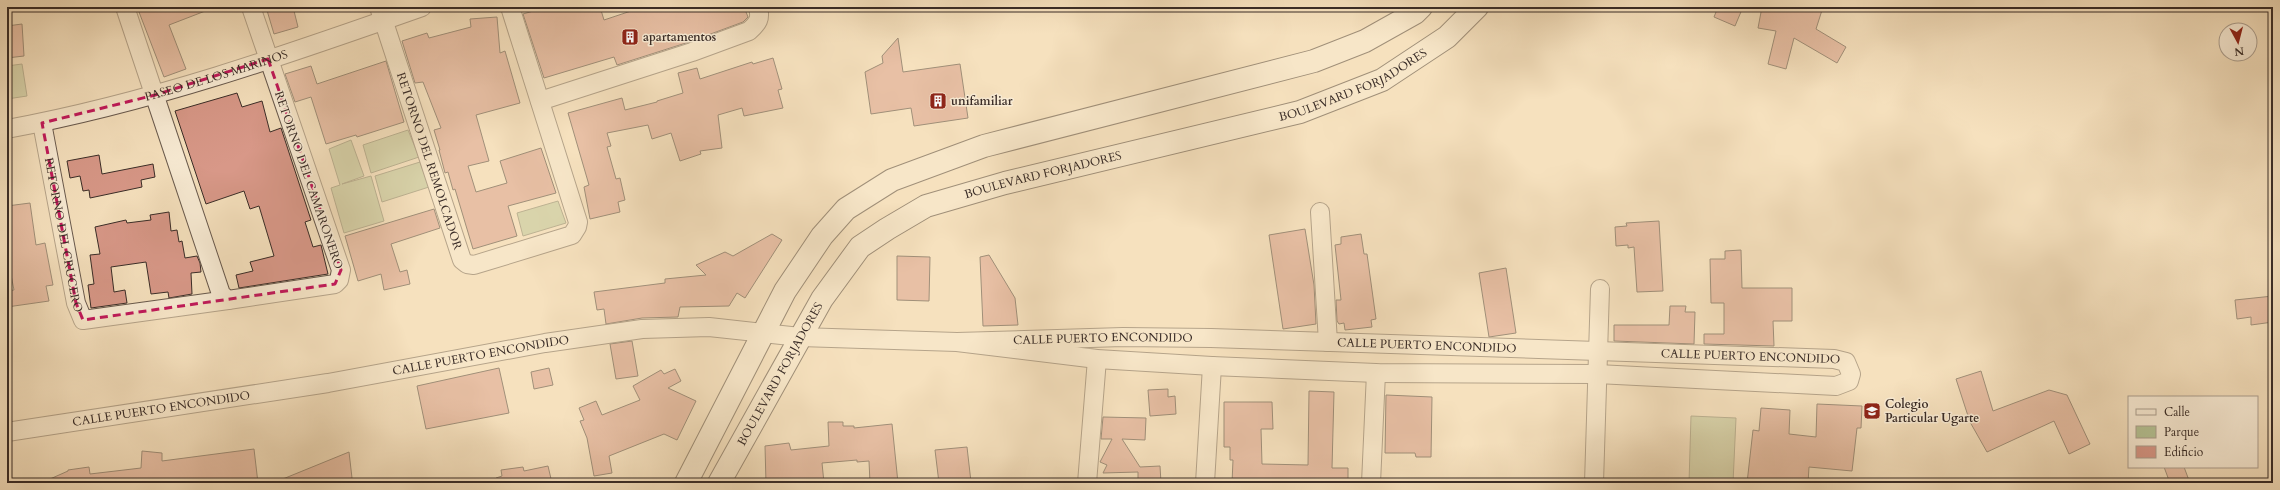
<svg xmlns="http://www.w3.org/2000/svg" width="2280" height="490" viewBox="0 0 2280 490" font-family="Cardo,serif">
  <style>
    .green { fill: #b6c496; stroke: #78785e }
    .building { fill: #d89888; stroke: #392c27 }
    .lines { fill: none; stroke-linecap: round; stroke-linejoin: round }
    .street-casing { stroke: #68594d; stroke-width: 20 }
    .secondary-casing { stroke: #392c27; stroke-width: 24 }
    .street { stroke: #f9ecd5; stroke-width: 18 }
    .secondary { stroke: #f9ecd5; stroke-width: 22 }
    .marked { fill: none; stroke: #c2185b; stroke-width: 3; stroke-dasharray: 8 5; stroke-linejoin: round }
    .labels { text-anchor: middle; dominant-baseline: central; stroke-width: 3; stroke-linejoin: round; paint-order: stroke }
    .poi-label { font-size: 12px; font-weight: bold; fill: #392c27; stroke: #f9ecd5; text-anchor: start }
    .street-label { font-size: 12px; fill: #392c27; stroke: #f9ecd5 }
  </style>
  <rect width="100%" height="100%" fill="#f6e1be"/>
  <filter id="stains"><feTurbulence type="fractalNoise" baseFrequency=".005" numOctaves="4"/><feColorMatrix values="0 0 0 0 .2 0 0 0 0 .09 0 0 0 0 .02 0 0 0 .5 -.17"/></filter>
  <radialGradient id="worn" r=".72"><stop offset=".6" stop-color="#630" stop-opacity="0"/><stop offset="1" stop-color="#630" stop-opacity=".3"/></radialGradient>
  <!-- green -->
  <path class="green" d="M22,64l5,32 -20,3v-33z
    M408,130l11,27 -48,16 -8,-28z
    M351,140l13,36 -22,8 29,-8 13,45 -40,12 -13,-45 9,-3 -11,-36z
    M420,162l9,25 -47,15 -7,-26z
    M558,201l8,22 -43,13 -6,-23z
    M1691,416l45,2 -3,65h-44z"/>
  <!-- building -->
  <path class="building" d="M153,7l60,1 -44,17 17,44 -22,8 -25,-65z
    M266,7h27l5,20 -24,7z
    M547,7h53l4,13 39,-13h101l4,10 -5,5 -54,20 -72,23 -3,-8 -70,21 -21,-64z
    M1718,7h25l-8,19 -21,-9z
    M1762,7h61l-7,22 30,18 -9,16 -43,-25 -8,31 -18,-5 8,-33 -18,-3z
    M497,17l3,36 5,-2 15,52 -44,12 13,46 -21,5 8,26 31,-9 -7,-22 41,-13 15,45 -48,13 9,30 -44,13 -18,-60 -2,1 -5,-18 -3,1 -6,-23h1l-6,-20 7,-2 -18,-46 -8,1 -13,-42 25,-8 2,5 42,-11 -1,-8z
    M22,24l2,32 -17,2v-32z
    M898,38l5,34 57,-8 8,54 -54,8 -3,-18 -40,6 -6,-42 18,-9 -1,-7z
    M773,58l9,31 -4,1 5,18 -39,8 -2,-8 -24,7 4,33 -22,3 1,3 -21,7 -9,-28 -19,6 -4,-14 -41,8 4,13 -4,1 9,32 4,-1 5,22 -7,2 2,10 -30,7 -6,-32 5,-2 -21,-72 54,-15 3,12 32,-8v-1l26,-8 -5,-20 19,-5 3,11 52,-17 1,2z
    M386,61l18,61 -47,15 -1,-2 -30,9 -15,-47 -16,5 -10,-28 26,-8 6,18z
    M237,93l5,14 20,-6 8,31 11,-4 30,92 -6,2 8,25 8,-2 7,29 -89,14 -3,-13 17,-4 -3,-9 24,-6 -15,-50 -9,3 -6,-18 -38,13 -31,-93z
    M99,155l3,19 51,-10 2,13 -14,3 1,7 -52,11 -1,-8 -6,1 -3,-15 -10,2 -3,-17z
    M30,203l6,42 9,-2 8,42 -7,1 3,15 -42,6v-16l7,-1 -7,-35v-49z
    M434,209l6,19 -49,16 9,28 7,-2 3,14 -26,6 -3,-16 -23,7 -13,-45z
    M169,212l2,19 6,-1 2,12 3,-1 3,17 12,-2 3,7 1,9 -10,1 1,21 -23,4 -1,-6 -17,2 -5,-32 -35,5 3,25 11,-2 2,13 -36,5 -3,-23 6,-1 -4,-29 10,-1 -5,-27 31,-7 1,3 24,-3 -1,-5z
    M1659,221l4,70 -26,1 -3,-45 -6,1v-3l-12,1 -1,-19 12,-1 -1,-3z
    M1305,229l9,56 2,39 -33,5 -14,-94z
    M772,234l10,6 -37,58 -8,-5 -8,13 -49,1 -2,10 -36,1 -36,6 -2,-15 -7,1 -3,-18 71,-9v-4l41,-4 -10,-10 29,-13 8,4z
    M1361,234l3,20h3l9,65 -5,1 1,7 -27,3 -1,-7 -5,1 -2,-3 -1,-21h5l-6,-55 6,-1v-7z
    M1741,250l1,38h50v33h-19l1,25 -70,-2v-10h20v-31h-13l-1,-44h15v-8z
    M989,255l26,43 3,27 -35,1 -3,-69z
    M897,256l33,1 -1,44 -32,-1z
    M1506,268l10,65 -27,4 -10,-64z
    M2273,296v26l-22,3v-8l-14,2 -2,-19z
    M1670,306h16l-1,6h10l-1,32 -80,-3v-16h55z
    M632,341l6,35 -22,3 -6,-35z
    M499,368l10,45 -83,16 -9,-43z
    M549,368l4,17 -19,4 -3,-17z
    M675,369l6,12 -13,7 28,13 -19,39 -13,-6 -55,22 3,17 -18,3 -7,-38 -7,-17 4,-1 -5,-12 17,-7 6,14 38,-15 -7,-14 28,-16 3,4z
    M1981,371l12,40 56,-21 18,5 23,49 -21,10 -15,-33 -67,31 -17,-30 -14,-43z
    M1168,389v8l7,-1 1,18 -26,2 -2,-26z
    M1309,391l25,1 -2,76h16v15h-116l1,-23h-3v-13h-6v-45h48l1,27h-12l1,35 46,1z
    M1386,395l46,2 -1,60h-15l-1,-4h-30z
    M1817,404l45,2 -1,22h-4l-5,43 -43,-4 -1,16h-61l6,-53 6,1 2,-23 29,2 -1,24 27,3z
    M1103,417l43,1 -1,22 -23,-1 18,28 20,-1 1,17h-23v-11l-35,1 4,-8 -7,-3 12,-23h-11z
    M828,422h15v4h11v2l38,-4 6,59h-28l-1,-22 -12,1v-2l-35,3 2,20h-58l-1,-37 24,-3 2,7 38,-4z
    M967,447l4,35 -32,1 -4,-33z
    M254,449l4,34h-217l27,-12v-1l21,-3 1,7 51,-6 1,-17 20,2v8z
    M349,452l3,26 -18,5h-61z
    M548,466l4,17h-56v-5l6,-2 -1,-6 22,-3 1,4z
    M2164,467h20l6,16h-20z"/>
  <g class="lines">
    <!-- street casing -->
    <g class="street-casing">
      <g id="street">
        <path d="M125,7l96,287 7,6 107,-16 4,-4 2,-10 -90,-263"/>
        <path id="s1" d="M379,7l83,253 5,4 7,1 98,-30 5,-8 1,-5 -68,-215"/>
        <path d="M540,101l152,-49 57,-21c9,-8 12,-12 9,-24"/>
        <path id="s2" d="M42,123l34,180 7,17 145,-20"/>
        <path id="s3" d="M7,129c142,-26 279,-74 415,-122"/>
        <path d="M1320,212l8,130"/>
        <path id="s4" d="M7,432l321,-49 217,-40 97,-14 67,-2 91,10 157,5 166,-5 88,1 623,21 12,3 5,12 -2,7 -13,5 -239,-12 -221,-1 -164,-7 -115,-7 -140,-17"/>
        <path d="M1087,483l10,-124"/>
        <path d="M1205,483l7,-117"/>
        <path d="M1371,483l5,-110"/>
        <path d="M1594,483l6,-194"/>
      </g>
    </g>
    <!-- secondary casing -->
    <g class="secondary-casing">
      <g id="secondary">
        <path d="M686,483l99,-192 37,-55 24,-27 46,-29 92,-34 330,-85 51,-20 50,-28 6,-6"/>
        <path id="s5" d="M719,483l103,-184 38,-52 27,-18 39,-23 79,-23 295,-71 82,-32 65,-43 30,-30"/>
      </g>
    </g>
    <!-- street -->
    <use href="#street" class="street"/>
    <!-- secondary -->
    <use href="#secondary" class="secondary"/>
  </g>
  <!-- marked area -->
  <path d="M0 0H2280V490H0ZM268,59l73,211 -6,14 -252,36 -7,-17 -34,-180 113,-28z" fill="#f6e1be" fill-opacity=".55" fill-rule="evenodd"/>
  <path class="marked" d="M268,59l73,211 -6,14 -252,36 -7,-17 -34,-180 113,-28z"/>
  <!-- icons -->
  <defs>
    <g id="building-square" transform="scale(0.9)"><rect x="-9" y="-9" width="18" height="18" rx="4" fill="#8f2418" stroke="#f9ecd5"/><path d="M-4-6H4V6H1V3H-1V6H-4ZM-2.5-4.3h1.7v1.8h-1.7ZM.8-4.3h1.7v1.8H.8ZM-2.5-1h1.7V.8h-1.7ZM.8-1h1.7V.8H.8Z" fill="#fff"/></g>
    <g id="school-square" transform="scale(0.9)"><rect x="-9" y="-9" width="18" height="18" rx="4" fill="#8f2418" stroke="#f9ecd5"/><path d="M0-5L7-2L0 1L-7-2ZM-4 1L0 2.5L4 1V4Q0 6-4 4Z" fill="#fff"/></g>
  </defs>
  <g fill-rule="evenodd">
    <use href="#building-square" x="630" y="37"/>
    <use href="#building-square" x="938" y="101"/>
    <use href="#school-square" x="1872" y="411"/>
  </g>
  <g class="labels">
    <!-- poi labels -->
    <g class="poi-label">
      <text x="643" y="37">apartamentos</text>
      <text x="951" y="101">unifamiliar</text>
      <text x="1885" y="404">Colegio<tspan x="1885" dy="14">Particular Ugarte</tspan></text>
    </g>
    <!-- street labels -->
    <g class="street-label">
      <text stroke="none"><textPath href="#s3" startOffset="216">PASEO DE LOS MARINOS</textPath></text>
      <text stroke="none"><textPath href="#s5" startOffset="798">BOULEVARD FORJADORES</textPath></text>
      <text stroke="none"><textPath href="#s1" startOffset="162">RETORNO DEL REMOLCADOR</textPath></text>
      <text stroke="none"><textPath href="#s5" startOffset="474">BOULEVARD FORJADORES</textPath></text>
      <text transform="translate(309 180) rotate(71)">RETORNO DEL CAMARONERO</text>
      <text stroke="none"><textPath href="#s2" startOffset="114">RETORNO DEL CRUCERO</textPath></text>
      <text stroke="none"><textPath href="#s4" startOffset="1105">CALLE PUERTO ENCONDIDO</textPath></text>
      <text stroke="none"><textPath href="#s4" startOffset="1429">CALLE PUERTO ENCONDIDO</textPath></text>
      <text stroke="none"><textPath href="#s4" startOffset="480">CALLE PUERTO ENCONDIDO</textPath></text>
      <text stroke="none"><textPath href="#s4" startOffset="1753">CALLE PUERTO ENCONDIDO</textPath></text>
      <text stroke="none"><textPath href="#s5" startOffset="125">BOULEVARD FORJADORES</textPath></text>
      <text stroke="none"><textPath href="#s4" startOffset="156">CALLE PUERTO ENCONDIDO</textPath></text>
    </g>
  </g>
  <!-- margin -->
  <rect width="2280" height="490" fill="none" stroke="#f6e1be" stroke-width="24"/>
  <rect x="8" y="8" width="2264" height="474" fill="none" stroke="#392c27" stroke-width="2"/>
  <rect x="12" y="12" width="2256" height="466" fill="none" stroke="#392c27"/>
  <!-- legend -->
  <rect x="2128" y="396" width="130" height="72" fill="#f9ecd5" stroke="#ac9f8f"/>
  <rect x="2136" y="409" width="20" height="6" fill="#f9ecd5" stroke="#ac9f8f"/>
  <text x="2164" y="416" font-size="12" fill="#392c27">Calle</text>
  <rect x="2136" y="426" width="20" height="12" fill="#b6c496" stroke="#ac9f8f"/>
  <text x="2164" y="436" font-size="12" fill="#392c27">Parque</text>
  <rect x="2136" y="446" width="20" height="12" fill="#d89888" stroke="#ac9f8f"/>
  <text x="2164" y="456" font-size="12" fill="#392c27">Edificio</text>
  <!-- north arrow -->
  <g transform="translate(2238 42) rotate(173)"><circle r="19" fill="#f9ecd5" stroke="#ac9f8f"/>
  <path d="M0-3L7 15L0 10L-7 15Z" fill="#8f2418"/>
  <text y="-6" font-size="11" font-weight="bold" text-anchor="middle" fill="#392c27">N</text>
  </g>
  <rect width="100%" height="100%" filter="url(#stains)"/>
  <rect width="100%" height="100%" fill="url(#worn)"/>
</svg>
